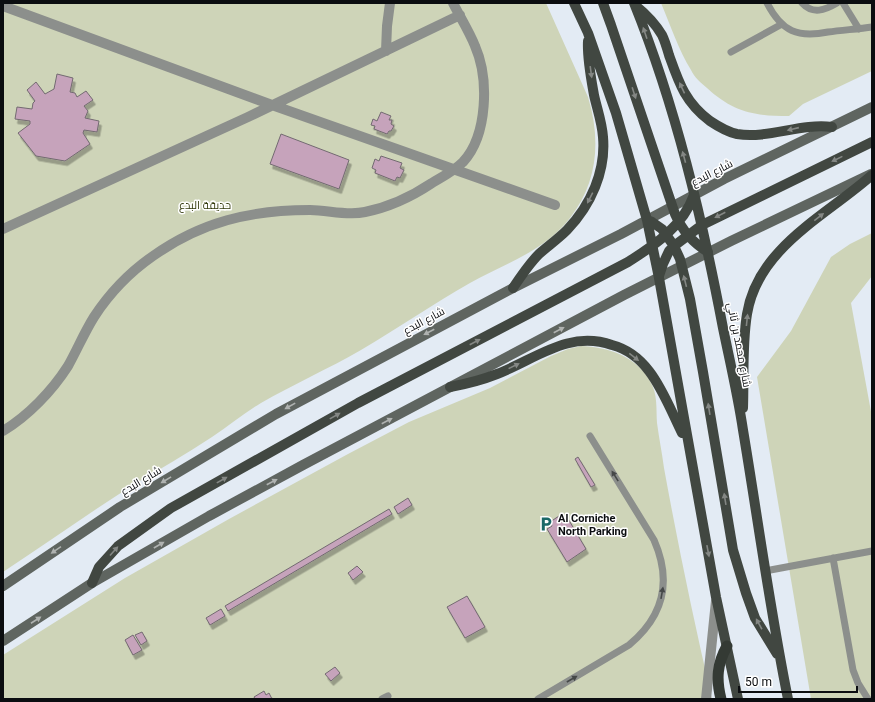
<svg xmlns="http://www.w3.org/2000/svg" width="875" height="702" viewBox="0 0 875 702" font-family="Roboto,Cairo,sans-serif">
  <style>
    .green { fill: #ced4b8 }
    .building { fill: #c6a3bb; stroke: #736a71; filter: url(#shadow) }
    .lines { fill: none; stroke-linecap: round; stroke-linejoin: round }
    .service { stroke: #8c8f8c; stroke-width: 7 }
    .pedestrian { stroke: #8c8f8c; stroke-width: 10 }
    .minor { stroke: #8c8f8c; stroke-width: 10 }
    .secondary { stroke: #5f6560; stroke-width: 10 }
    .primary { stroke: #414741; stroke-width: 10 }
    .trunk { stroke: #343a34; stroke-width: 11 }
    .oneway { fill: #848784 }
    .oneway2 { fill: #afb2b0 }
    .oneway3 { fill: #454848 }
    .labels { text-anchor: middle; dominant-baseline: central; stroke-width: 3; stroke-linejoin: round; paint-order: stroke }
    .street-label { font-size: 11px; fill: #0b0d10; stroke: #fff }
    .park-label { font-size: 11px; fill: #333a0d; stroke: #fff }
    .poi-label { font-size: 11px; font-weight: bold; fill: #0b0d10; stroke: #fff; text-anchor: start }
  </style>
  <defs>
    <filter id="shadow"><feDropShadow dx="2.5" dy="4.5" stdDeviation="0" flood-color="#0004"/></filter>
  </defs>
  <rect width="100%" height="100%" fill="#e3ebf4"/>
  <!-- green -->
  <path class="green" d="M3,3h543l42,94c13,43 10,85 -18,121 -25,33 -66,46 -100,65 -37,21 -72,45 -109,67 -33,19 -67,34 -100,53 -17,10 -32,23 -49,34 -26,17 -52,32 -79,48 -44,28 -86,58 -130,87z
    M661,3h211v68l-69,33 -14,12c-35,0 -56,-4 -82,-28 -6,-5 -13,-11 -16,-18 -12,-19 -21,-46 -30,-67z
    M872,233v43l-21,27 21,114v282h-61l-54,-322 34,-46 40,-74 19,-13z
    M581,346c27,1 55,10 69,35 8,13 6,28 7,42 2,15 5,30 7,45 14,77 30,154 48,231h-709v-44l122,-77 104,-59 119,-65 61,-32 81,-34 61,-32 17,-7z"/>
  <!-- building -->
  <path class="building" d="M57,74l16,4 -3,14 5,1 2,4 9,-6 7,9 -9,6 4,5 -3,7 14,3 -2,11 -13,-2 -1,3 7,11 -25,17 -29,-5 -18,-23 12,-9v-3l-15,-2 2,-12 15,2 1,-6 2,-2 -8,-11 9,-8 9,12 9,-5z
    M381,112l10,4 -2,4h3l-1,4 3,2 -3,5h-2l-2,3 -13,-5 1,-3 -4,-1 2,-6 4,2z
    M281,134l68,26 -10,29 -69,-25z
    M381,156l21,7 -2,5 4,2 -4,8 -3,-1 -2,4 -20,-8 1,-3 -4,-2 3,-9 4,2z
    M578,457l17,28 -4,2 -16,-28z
    M408,498l4,7 -14,9 -4,-7z
    M389,509l3,5 -164,97 -3,-5z
    M559,516l2,4 6,-3 19,32 -19,13 -20,-33 5,-3 -2,-4z
    M357,566l6,6 -10,8 -5,-7z
    M467,596l18,31 -20,11 -18,-31z
    M221,609l4,7 -15,9 -4,-7z
    M142,632l5,9 -6,4 -6,-10z
    M133,635l9,15 -9,5 -8,-15z
    M335,667l5,6 -9,8 -6,-7z
    M264,691l2,4 3,-2 3,6h-17l-1,-2z"/>
  <g class="lines">
    <!-- service -->
    <path class="service" d="M767,3c15,29 31,35 61,29 15,-2 30,-3 44,-5
      M802,3c11,12 23,7 35,0
      M843,3l16,26
      M731,52l51,-28
      M833,558l20,112 5,13 10,16
      M765,571l107,-20
      M382,699l6,-3
      M538,699l91,-54c35,-29 43,-64 25,-105l-64,-104"/>
    <!-- pedestrian -->
    <path class="pedestrian" d="M3,6l269,99 283,100
      M386,51l1,-25 3,-23
      M3,229l245,-112 212,-102
      M3,431c25,-15 49,-40 65,-65 9,-16 16,-33 26,-49 15,-23 36,-45 59,-61 48,-34 97,-46 157,-46 18,0 37,6 55,2 25,-5 46,-15 67,-29 10,-6 22,-12 31,-21 25,-27 26,-84 12,-116 -6,-15 -15,-29 -22,-43"/>
    <!-- minor -->
    <path class="minor" d="M706,699l10,-98"/>
    <!-- secondary -->
    <path class="secondary" d="M3,586l117,-79 156,-93 237,-126 108,-54 103,-55 148,-72
      M3,641l89,-58 117,-67 94,-51 321,-170 107,-54 140,-67"/>
    <!-- primary -->
    <path class="primary" d="M574,3l14,30 28,80 31,107 12,58 57,319 22,102
      M603,3l8,22 64,189c7,16 18,29 33,38
      M634,3c42,104 68,215 89,325 7,34 15,68 20,102 15,90 27,180 45,269
      M635,5c11,9 20,18 27,30 3,6 5,13 7,20 10,28 16,47 41,66 9,6 17,11 27,13 32,5 63,-11 95,-7
      M647,220l5,2 10,7 12,17 6,13 10,40 13,73 30,178 13,43 9,25 22,36
      M659,276l4,-12 6,-13 5,-5 28,-21 170,-83
      M513,288c8,-12 16,-24 26,-34 9,-8 19,-15 28,-24 24,-25 39,-59 36,-93 -1,-15 -6,-28 -9,-42 -3,-17 -7,-37 -6,-54
      M450,387c16,-3 32,-7 47,-13 39,-15 71,-44 115,-29 15,4 28,14 37,26 14,18 23,42 33,62
      M743,408c1,-31 -1,-63 4,-94 11,-67 79,-98 125,-139
      M92,583l7,-16 19,-21 53,-38 187,-105 270,-141c27,-17 55,-36 66,-67"/>
    <!-- trunk -->
    <path class="trunk" d="M721,699c-5,-20 -4,-35 6,-53"/>
  </g>
  <!-- one-way arrows -->
  <defs><path id="oneway-solid" d="M-6-.8H1V-3.2L6.5 0L1 3.2V.8H-6Z"/></defs>
  <g class="oneway">
    <use href="#oneway-solid" transform="translate(645 33) rotate(-109)"/>
    <use href="#oneway-solid" transform="translate(591 72) rotate(82)"/>
    <use href="#oneway-solid" transform="translate(682 88) rotate(-115)"/>
    <use href="#oneway-solid" transform="translate(634 93) rotate(72)"/>
    <use href="#oneway-solid" transform="translate(793 129) rotate(167)"/>
    <use href="#oneway-solid" transform="translate(684 157) rotate(-105)"/>
    <use href="#oneway-solid" transform="translate(837 159) rotate(154)"/>
    <use href="#oneway-solid" transform="translate(590 198) rotate(117)"/>
    <use href="#oneway-solid" transform="translate(720 215) rotate(153)"/>
    <use href="#oneway-solid" transform="translate(819 217) rotate(-38)"/>
    <use href="#oneway-solid" transform="translate(685 281) rotate(-104)"/>
    <use href="#oneway-solid" transform="translate(747 320) rotate(-84)"/>
    <use href="#oneway-solid" transform="translate(475 342) rotate(-28)"/>
    <use href="#oneway-solid" transform="translate(634 357) rotate(38)"/>
    <use href="#oneway-solid" transform="translate(514 366) rotate(-26)"/>
    <use href="#oneway-solid" transform="translate(709 409) rotate(-99)"/>
    <use href="#oneway-solid" transform="translate(335 416) rotate(-29)"/>
    <use href="#oneway-solid" transform="translate(222 480) rotate(-29)"/>
    <use href="#oneway-solid" transform="translate(725 499) rotate(-99)"/>
    <use href="#oneway-solid" transform="translate(114 551) rotate(-48)"/>
    <use href="#oneway-solid" transform="translate(708 551) rotate(79)"/>
    <use href="#oneway-solid" transform="translate(759 624) rotate(-119)"/>
  </g>
  <g class="oneway2">
    <use href="#oneway-solid" transform="translate(559 330) rotate(-28)"/>
    <use href="#oneway-solid" transform="translate(429 332) rotate(152)"/>
    <use href="#oneway-solid" transform="translate(290 406) rotate(151)"/>
    <use href="#oneway-solid" transform="translate(387 421) rotate(-28)"/>
    <use href="#oneway-solid" transform="translate(166 480) rotate(149)"/>
    <use href="#oneway-solid" transform="translate(272 482) rotate(-28)"/>
    <use href="#oneway-solid" transform="translate(159 545) rotate(-30)"/>
    <use href="#oneway-solid" transform="translate(56 550) rotate(146)"/>
    <use href="#oneway-solid" transform="translate(36 620) rotate(-33)"/>
  </g>
  <g class="oneway3">
    <use href="#oneway-solid" transform="translate(615 476) rotate(-122)"/>
    <use href="#oneway-solid" transform="translate(662 593) rotate(-80)"/>
    <use href="#oneway-solid" transform="translate(572 679) rotate(-30)"/>
  </g>
  <!-- icons -->
  <defs>
    <g id="parking-bare" transform="scale(1.2)"><path d="M-3.5-5.5H1a3.5 3.5 0 0 1 0 7H-1V5.5H-3.5ZM-1-3.4V-.6H.8a1.4 1.4 0 0 0 0-2.8Z" fill="#1b6867" stroke="#fff" stroke-width="2.5" paint-order="stroke"/></g>
  </defs>
  <g fill-rule="evenodd">
    <use href="#parking-bare" x="546" y="524"/>
  </g>
  <g class="labels">
    <!-- street labels -->
    <g class="street-label">
      <text transform="translate(712 173) rotate(-27)">شارع البدع</text>
      <text transform="translate(424 321) rotate(-28)">شارع البدع</text>
      <text transform="translate(739 345) rotate(79)">شارع محمد بن ثاني</text>
      <text transform="translate(141 481) rotate(-31)">شارع البدع</text>
    </g>
    <!-- park labels -->
    <g class="park-label">
      <text x="205" y="205">حديقة البدع</text>
    </g>
    <!-- poi labels -->
    <g class="poi-label">
      <text x="558" y="518">Al Corniche<tspan x="558" dy="13">North Parking</tspan></text>
    </g>
  </g>
  <!-- border -->
  <rect width="875" height="702" fill="none" stroke="#0b0d10" stroke-width="8"/>
  <!-- scale -->
  <path d="M739 686v6h118v-6" fill="none" stroke="#0b0d10" stroke-width="2"/>
  <text x="745" y="686" font-size="12" fill="#0b0d10" stroke="#ffffff" stroke-width="3" paint-order="stroke">50 m</text>
</svg>
